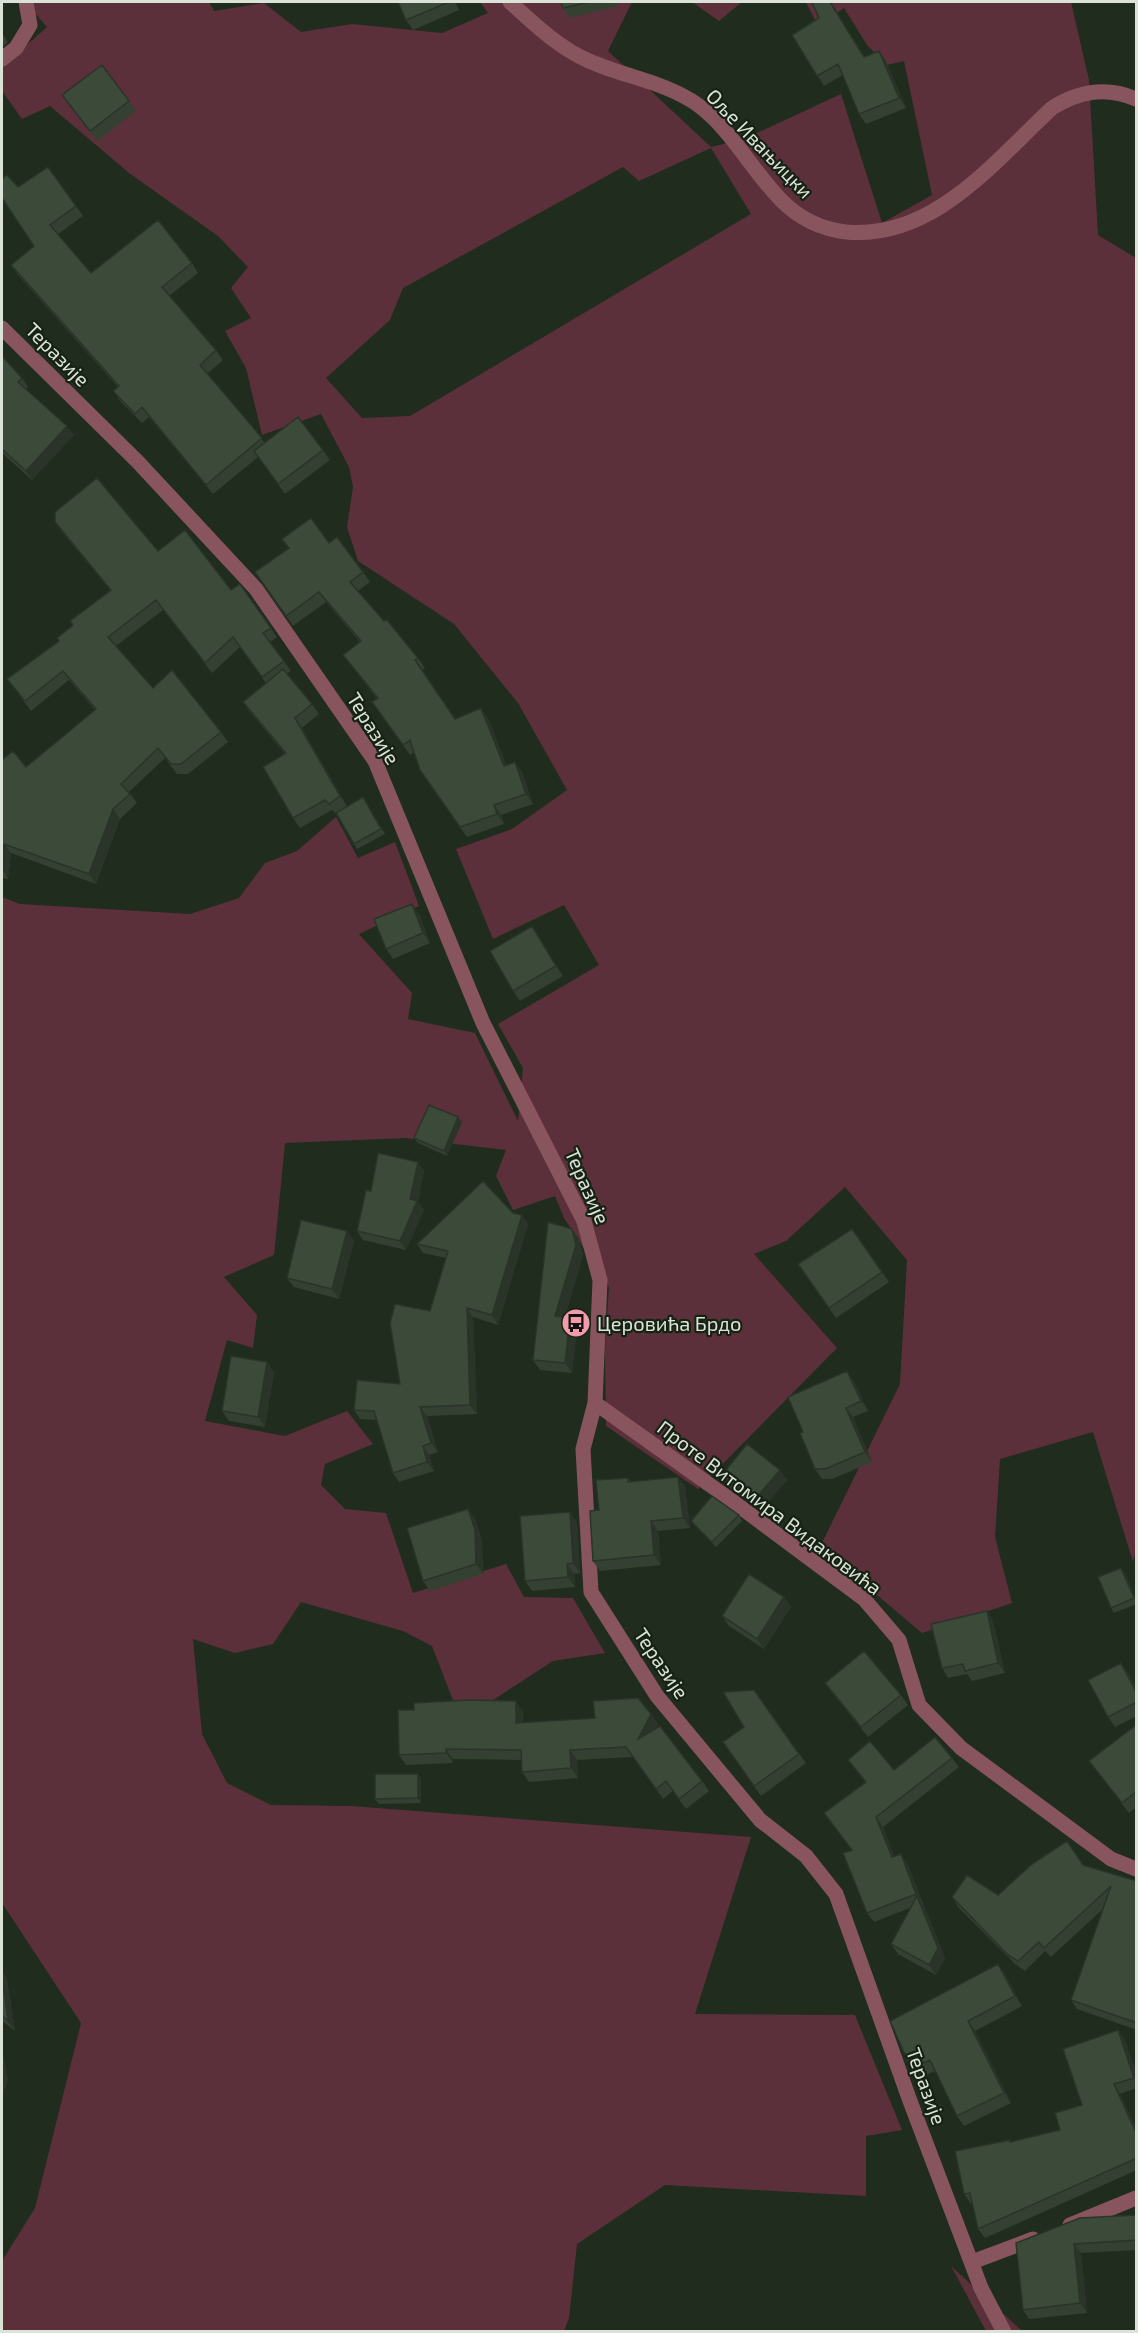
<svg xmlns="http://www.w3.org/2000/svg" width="1138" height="2333" viewBox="0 0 1138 2333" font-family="'Exo 2',sans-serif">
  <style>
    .green { fill: #5c303a; fill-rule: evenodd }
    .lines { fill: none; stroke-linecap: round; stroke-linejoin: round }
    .minor { stroke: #88555f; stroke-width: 15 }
    .wall { fill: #344032 }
    .shaded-wall { fill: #2a3429 }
    .building { fill: #3c4a3a; stroke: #2a3429; stroke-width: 1.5 }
    .labels { text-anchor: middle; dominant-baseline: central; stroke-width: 4.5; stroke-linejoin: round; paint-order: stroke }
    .street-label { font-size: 20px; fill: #dbe3d9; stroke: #162214 }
    .poi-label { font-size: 20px; fill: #dbe3d9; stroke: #162214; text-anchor: start }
  </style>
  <rect width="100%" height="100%" fill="#1f2c1e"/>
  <!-- green -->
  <path class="green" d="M25,2h184l5,9 50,-8 37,29 51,-8 90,9 46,-20 -8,-11h152l-24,49 103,96 33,-8 97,-45 41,129 50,-28 -28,-134 -17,4 -20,-20 -23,-37 -26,18 -12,-24h265l18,78 9,155 38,23v1292l-3,12 -40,-130 -93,27 -5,78 17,66 -90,30 -102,-86 80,-163 7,-124 -62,-73 -59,54 -32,13 83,94 -139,141 -92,-63 -1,-77 4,-62 -45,-69 -9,-22 -42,14 -17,-34 10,-26 -101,-12 -120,5 -11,112 -50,22 33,38 -4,33 -26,-8 -22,81 80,15 62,-25 26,33 -48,20 -4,21 24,24 41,4 27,80 93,-29 18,33 49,1 32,55 -52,8 -92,60 -29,-75 -29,-15 -102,-29 -28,42 -38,9 -42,-14 9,95 25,49 44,22 80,1 400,31 -56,177 160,1 47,115 -36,6v60l-201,-11 -88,59 -8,74 -5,13h-562v-70l33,-53 46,-185 -79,-120v-1006l18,7 170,10 49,-16 26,-35 32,-12 39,-34 22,41 37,-16 24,64 -60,28 53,59 -4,26 67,14 43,88 5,-53 -25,-44 101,-59 -35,-60 -71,34 -37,-90 56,-20 55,-39 -49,-87 -64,-79 -96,-63 -11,-34 6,-40 -4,-20 -28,-53 -59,21 -16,-67 -21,-37 26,-13 -20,-30 17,-21 -30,-31 -89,-63 -79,-67 -28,13 -20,-28v-24l45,-40zM711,148l40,66 -341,202 -48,2 -36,-40 64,-58 13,-32 220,-121 16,14z
    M692,2h50l-23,19z
    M951,2266l71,65h-36z"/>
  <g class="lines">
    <!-- minor -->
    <path class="minor" d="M510,2c24,22 49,46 79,59 36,16 77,21 109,44 34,25 54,66 84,96 17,17 39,28 64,31 87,8 148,-70 206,-124 27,-17 54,-22 84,-9
      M2,59l14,-11 14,-23 -4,-23
      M2,328l136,134 118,127 119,172 108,262 101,198 16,59 -5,123 -12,46 8,143 66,104 103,124 46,36 30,38 74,207 71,187 23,44
      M595,1403l136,97 133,99 35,41 20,65 42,43 150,111 25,10
      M1070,2225l66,-27
      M972,2262l61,-23"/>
  </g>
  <!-- wall -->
  <path class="wall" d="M398,2h57l4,8 -46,20 -7,-10z
    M561,2h56l1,4 -48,12 -7,-10z
    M2,33l6,9 -6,5z
    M792,35l73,22 21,4 20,47 -40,16 -7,-10 -16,-39 -19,11z
    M62,95l67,6 7,10 -39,30z
    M48,167l35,49 -25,18 33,39 101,-10 6,10 -29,23 47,54 7,10 -16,14 58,69 58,7 7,10 -45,34 -27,-37 -45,37 -64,-77 -7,6 -22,-22 -7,-10 5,-4 -100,-112 -7,-10 23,-19 -16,-59z
    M2,356l20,22 6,9 -2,2 48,46 -42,45 -30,-27z
    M55,522l103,29 73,39 9,-6 37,53 -7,5 21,29 -5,3 26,30 7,10 -17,14 45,78 16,-9 22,37 -28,15 -20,-35h-1l-4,-4 -32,18 -7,-10 -8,-64 -35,-42 -7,-10 23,-19 -26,-36 -28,26 -49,-63 -47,36 37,42 68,44 7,10 -40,32h-11l-12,-16 -36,34 8,11 -17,16 -24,65 -85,-31 -3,26 -6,-1v-121l1,2 23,8 69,-57 -26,-30 -38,31 -24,-32 52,-38 14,-16 37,-35 -48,-58z
    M329,543l34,29 7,10 -12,9 60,67 7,10 -3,2 33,48h33l18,47 9,-3 7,10 11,32 -32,11 3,9 -37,13 -47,-67 -6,-18 -4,3 -38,-53 5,-3 -34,-44 17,-13 -34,-40 -33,24 -38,-54z
    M419,914l11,29 -37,16 -7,-10z
    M532,926l31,50 -43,25 -7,-10z
    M458,1117l4,5 -15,34 -29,-13 -4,-5z
    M418,1162l6,9 -6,31 6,8 -18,40 -43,-10 -6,-9 14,-40z
    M513,1213l9,2 6,9 -30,101 -25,-8 4,97 -50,2 11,36 -9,3 5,16 -35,11 -6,-9 -16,-53 -17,-1 -6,-9 46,-26 30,-73 16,-53 -23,-5 -6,-9z
    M572,1229l7,10 4,16 -18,62 12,11 -5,45 -32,-3 -7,-10z
    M852,1229l37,53 -53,36 -38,-54z
    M347,1231l7,10 -15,58 -45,-12 -7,-9z
    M267,1362l7,10 -9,55 -36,-6 -7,-10z
    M854,1381l14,30 -15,6 19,45 -40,17h-10l-7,-10 -12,-37z
    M721,1476l66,4 -24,28 -5,-4 -2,3 -28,-21z
    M678,1477l7,10 5,41 -32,3 3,34 -61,6 -7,-10 6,-51 29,-32 3,4z
    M468,1509l7,10 7,21 1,34 -53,17 -7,-10z
    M739,1515l3,6 -26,26 -21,-21 -4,-5z
    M577,1522l3,51 -6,1 1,13 -43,4 -7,-10z
    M1125,1573l12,31 -23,9 -3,-5z
    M784,1597l7,10 -27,42 -35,-23 -7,-10z
    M987,1611l6,10 12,52 -33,8 -5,-7 -19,4 -6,-10z
    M1128,1673l9,18v25l-22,11 -7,-10z
    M825,1683l76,12 7,10 -40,32 -36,-44z
    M754,1690l52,73 -45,33 -38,-54 21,-15z
    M523,1711v12l128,-9 7,10 -3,5 47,52 7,10 -23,18 -13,-18 -10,8 -30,-42 -56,3 1,18 -49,4 -7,-10 -1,-12 -68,-1v4l-47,2 -7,-10z
    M1137,1726v81l-8,6 -40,-52z
    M952,1758l7,9 -76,60 11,29 13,7 38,95 -9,17 -38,-21 -7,-10 19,-36 -36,14 -7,-9 -16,-63 14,-68 -17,-22 46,10z
    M421,1779v24l-42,1 -4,-5z
    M1084,1865l53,16v149l-60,-21 -6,-9 32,-91 -52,48 -6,-6 -20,20 -10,-7 -57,-57 -6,-10 46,-2z
    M998,1964l7,10 17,32 -47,25 36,72 -47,23 -7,-10 -22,-45 -17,7 -7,-10z
    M2,1971l5,8 8,52 -13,-10z
    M1118,2030l7,10 12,35v13l-17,6 17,36v40l-152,68 -7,-9 -6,-26 -1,1 -7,-10 46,-54 1,2 49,-12 22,-25z
    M1137,2215v35l-56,3 6,60 -58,6 -6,-9 -7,-67z"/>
  <!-- shaded-wall -->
  <path class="shaded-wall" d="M830,2h1l40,65 -7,-10z
    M879,51l7,10 20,47 -7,-10z
    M67,426l7,9 -42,45 -6,-9z
    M481,708l7,10 23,58 -7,-10z
    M295,718l7,10 45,78 -7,-10z
    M515,762l7,10 11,32 -7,-10z
    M494,805l7,10 3,9 -7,-10z
    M113,809l7,10 -24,65 -7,-10z
    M4,844l7,9 -3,26 -6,-10z
    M412,904l7,10 11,29 -7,-10z
    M532,926l7,10 24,40 -7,-10z
    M458,1117l4,5 -15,34 -3,-5z
    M418,1162l6,9 -6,31 6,8 -18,40 -6,-9z
    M522,1215l6,9 -30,101 -6,-10z
    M572,1229l7,10 4,16 -21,71 -7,-10z
    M347,1231l7,10 -15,58 -7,-10z
    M467,1308l6,9 4,97 -7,-9z
    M570,1318l7,10 -5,45 -7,-10z
    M267,1362l7,10 -9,55 -7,-10z
    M847,1371l7,10 14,30 -7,-10z
    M420,1407l7,9 11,36 -7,-9z
    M846,1408l7,9 19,45 -7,-10z
    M423,1446l6,9 5,16 -7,-9z
    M780,1470l7,10 -24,28 -7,-10z
    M678,1477l7,10 5,41 -7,-10z
    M468,1509l7,10 7,21 1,34 -7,-10z
    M570,1512l7,10 3,51 -7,-10z
    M651,1521l7,10 3,34 -7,-10z
    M567,1564l7,10 1,13 -7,-10z
    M1121,1568l4,5 12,30 -3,-5z
    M784,1597l7,10 -27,42 -7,-10z
    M987,1611l6,10 12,52 -7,-10z
    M1121,1663l7,10 9,18v3z
    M516,1701l7,10v22l-7,-10z
    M651,1714l7,10 -13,25 -7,-10z
    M446,1749l7,10v4l-7,-10z
    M570,1750l7,10 1,18 -7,-10z
    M418,1774l3,5v24l-3,-5z
    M876,1817l7,10 16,40 -7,-10z
    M901,1854l6,9 16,40 -7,-9z
    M917,1896l7,10 21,52 -9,17 -7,-10z
    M998,1964l7,10 17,32 -7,-10z
    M2,1971l5,8 8,52 -7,-10 -6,-44z
    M968,2021l7,10 36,72 -7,-10z
    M1118,2030l7,10 12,35v6l-3,-3z
    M2,2047l6,33 -6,19z
    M1114,2084l6,10 17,36v5z
    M1074,2244l7,9 6,60 -7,-10z"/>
  <!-- building -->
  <path class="building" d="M398,2h51l-43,18z
    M561,2h28l-26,6z
    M812,2h18l34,55 15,-6 20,47 -40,16 -21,-50 -21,12 -25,-41 27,-17z
    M102,65l27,36 -39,30 -28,-36z
    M48,167l28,39 -26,19 41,48 67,-53 34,43 -30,24 54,63 -16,15 62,73 -56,47 -64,-78 -7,7 -22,-23 6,-5 -108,-121 23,-19 -32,-48v-19l5,-4 11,12z
    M2,356l20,22 -4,4 49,44 -41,45 -24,-22z
    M298,417l25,33 -45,34 -24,-33z
    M97,478l61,73 27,-21 46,60 9,-6 31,44 -8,5 21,28 -22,16 -29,-40 -28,26 -49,-63 -48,37 45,51 19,-18 49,62 -40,32h-10l-13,-16 -37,36 9,10 -17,15 -24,65 -85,-30 -2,22v-109l1,2 10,-8 13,16 70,-58 -33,-38 -38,30 -18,-22 52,-38 -2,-3 16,-13 -3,-4 41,-31 -56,-68v-10z
    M311,518l18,25 8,-6 26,35 -13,10 34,39 3,-1 31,38 -3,2 40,59 26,-11 23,58 11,-4 11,32 -32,11 3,9 -37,13 -40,-57 -10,-30 -7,5 -31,-43 6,-4 -35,-43 18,-14 -42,-49 -33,24 -31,-44 34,-24 -7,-9z
    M283,669l29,35 -17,14 45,78 -11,8 -4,-4 -32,18 -30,-51 23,-14 -43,-51z
    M363,797l18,32 -27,15 -18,-31z
    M412,904l11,29 -37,16 -12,-30z
    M532,926l24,40 -43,25 -23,-40z
    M429,1105l29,12 -14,34 -30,-13z
    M378,1153l40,9 -8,37 7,2 -17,40 -43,-10 9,-41 5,1z
    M483,1181l30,32 9,2 -30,100 -25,-7 3,97 -50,2 11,36 -8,3 4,16 -34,11 -19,-62 -20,-1 3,-30 43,4 -10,-61 5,-19 35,7 18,-60 -31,-7z
    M301,1220l46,11 -15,58 -45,-11z
    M548,1222l24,7 4,16 -21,71 15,2 -5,45 -32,-3z
    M852,1229l30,43 -53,36 -31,-44z
    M231,1356l36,6 -9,55 -36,-6z
    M847,1371l14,30 -15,7 19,44 -40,17h-10l-15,-36 3,-1 -15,-35z
    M747,1444l33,26 -24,28 -5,-4 -2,3 -28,-21z
    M678,1477l5,41 -32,3 3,34 -61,6 -3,-50 9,-1 -3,-30 32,-2v4z
    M712,1496l27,19 -27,27 -21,-21z
    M468,1509l7,21 1,34 -53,17 -16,-53z
    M570,1512l3,51 -6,1 1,13 -43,4 -5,-65z
    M1121,1568l13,30 -23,10 -13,-31z
    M749,1574l35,23 -27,42 -35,-23z
    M987,1611l11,52 -33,8 -2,-7 -21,4 -11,-44z
    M864,1651l37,44 -40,32 -36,-44z
    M1121,1663l16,31v8l-29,15 -20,-37z
    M754,1690l45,64 -45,32 -31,-44 21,-15 -21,-35z
    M638,1698l13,16 -13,25 22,-13 42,55 -23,18 -13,-18 -10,8 -30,-42 -56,3 1,18 -49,4 -1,-22 -75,-1v4l-47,2 -1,-45h16v-7l54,-3 48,1v22l79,-5 -2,-17z
    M1136,1725l1,1v65l-15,12 -33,-42z
    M935,1737l17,21 -76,59 16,40 9,-3 15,40 -49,19 -24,-60 9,-3 -28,-37 42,-31 -18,-22 22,-19 24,29z
    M375,1774h43v24l-43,1z
    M1067,1841l16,24 54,16v142l-66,-23 40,-114 -67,62 -5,-6 -21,19 -10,-6 -56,-58 15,-22 31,20 34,-31z
    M917,1896l21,52 -9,17 -38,-21z
    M998,1964l17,32 -47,25 36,72 -47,23 -27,-56 -19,8 -21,-47z
    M2,1977l6,44 -6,-5z
    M1118,2030l16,48 -20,6 23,51v23l-159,71 -8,-36 -6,1 -9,-43 55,-11v2l50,-12 -5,-17 27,-8 -19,-56z
    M1137,2215v25l-63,4 6,59 -57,7 -7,-67 64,-25z"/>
  <!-- icons -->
  <defs>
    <g id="bus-disc" transform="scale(1.5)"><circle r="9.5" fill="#f39aab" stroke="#162214"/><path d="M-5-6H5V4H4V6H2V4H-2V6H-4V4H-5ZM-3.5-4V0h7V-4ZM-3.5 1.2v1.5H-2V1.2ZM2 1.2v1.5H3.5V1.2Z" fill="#111"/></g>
  </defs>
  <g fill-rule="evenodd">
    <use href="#bus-disc" x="576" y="1323"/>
  </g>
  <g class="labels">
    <!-- street labels -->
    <g class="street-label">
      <text transform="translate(760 143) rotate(46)">Оље Ивањицки</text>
      <text transform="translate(58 354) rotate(45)">Теразије</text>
      <text transform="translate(374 728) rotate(58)">Теразије</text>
      <text transform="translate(588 1186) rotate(66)">Теразије</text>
      <text transform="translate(770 1507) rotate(37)">Проте Витомира Видаковића</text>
      <text transform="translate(662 1663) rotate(56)">Теразије</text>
      <text transform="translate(927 2086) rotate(70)">Теразије</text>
    </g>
    <!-- poi labels -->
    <g class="poi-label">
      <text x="597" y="1323">Церовића Брдо</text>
    </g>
  </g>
  <!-- border -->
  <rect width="1138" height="2333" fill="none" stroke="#dbe3d9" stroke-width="6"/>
</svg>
